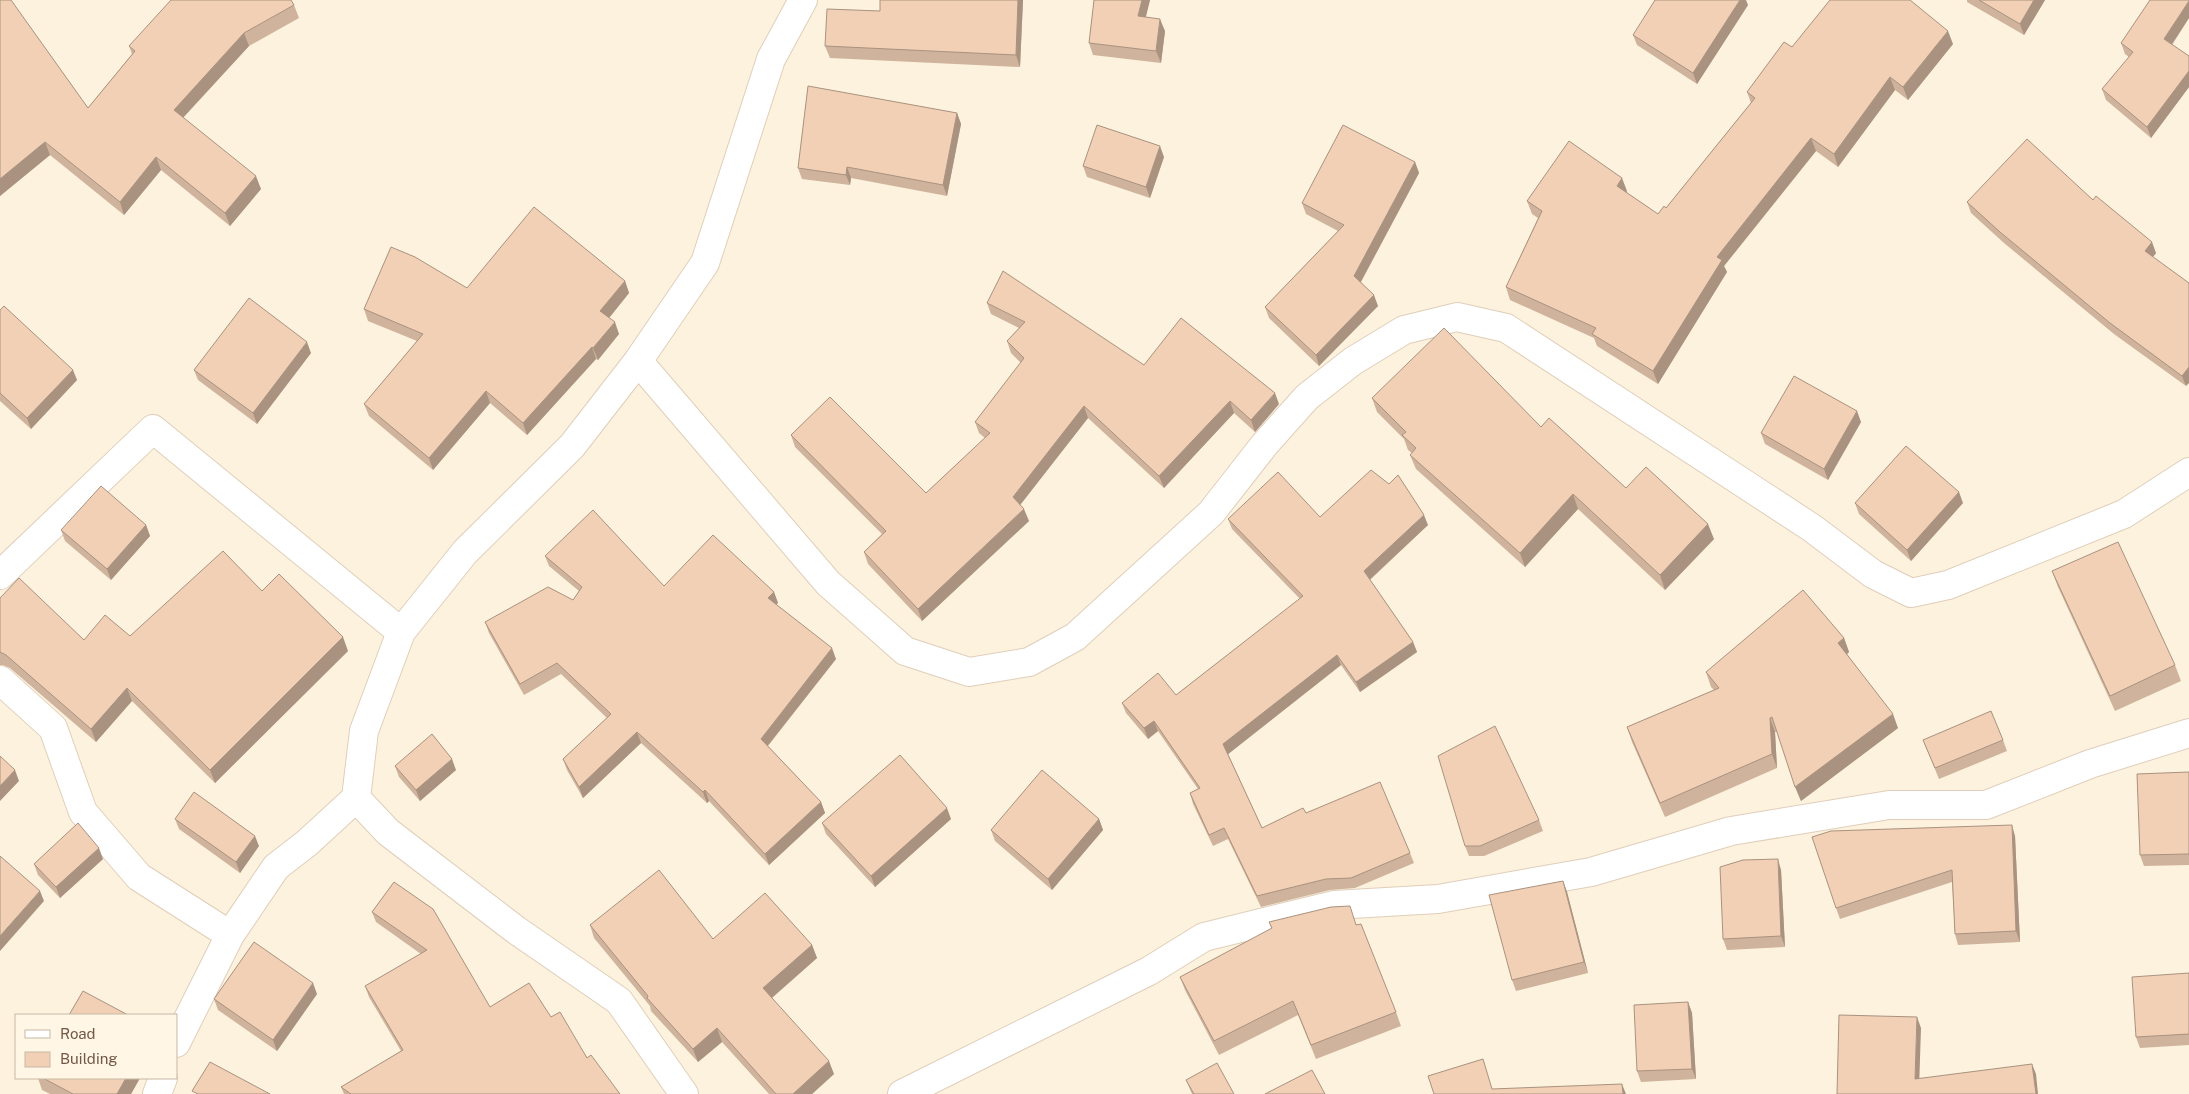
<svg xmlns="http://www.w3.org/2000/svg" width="2189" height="1094" viewBox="0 0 2189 1094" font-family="'Public Sans',sans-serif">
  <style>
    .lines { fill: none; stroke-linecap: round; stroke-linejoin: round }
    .street-casing { stroke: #e0ceba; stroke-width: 30 }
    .street { stroke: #fff; stroke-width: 28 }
    .wall { fill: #d0b39c }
    .shaded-wall { fill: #a9927f }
    .building { fill: #f2d0b5; stroke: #a9927f }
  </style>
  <rect width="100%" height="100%" fill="#fcf2de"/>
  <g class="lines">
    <!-- street casing -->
    <g class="street-casing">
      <path id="street" d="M638,361l190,222 77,68 64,21 60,-10 46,-25 136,-124 54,-69 42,-47 46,-36 51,-31 53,-13 49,11 306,200 61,46 38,19 37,-8 176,-71 65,-42
        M0,575l153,-146 248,203
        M0,680l53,48 30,84 56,65 91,58
        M356,798l32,34 128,98 103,71 65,93
        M176,1043l54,-108 46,-68 31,-24 49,-45 8,-67 37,-99 64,-80 107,-106 66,-85 67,-98 66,-204 32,-59
        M157,1094l6,-16
        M902,1094l247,-123 55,-34 130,-32 104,-6 153,-27 140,-41 158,-26h97l104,-41 99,-31"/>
    </g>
    <!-- street -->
    <use href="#street" class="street"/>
  </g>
  <!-- wall -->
  <path class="wall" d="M0,0l88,108 44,-54 -3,-8 165,-41 5,13 -50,28 -66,72 78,71 -31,37 -69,-56 -37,45 -74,-60 -50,41z
    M880,0h143l-3,67 -190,-9 -5,-12 55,-35z
    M1094,0h56l-5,17 20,14 -4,32 -68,-8 -4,-12z
    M1967,0h78l-21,35 -57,-33z
    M1748,5l-51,79 -60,-39 -4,-10z
    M2189,18l-17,27 17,11v31l-38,51 -45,-38 -4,-11 27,-32 -4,-3 -4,-11z
    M1953,44l-45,56 -13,-10 -57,77 -22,-16 -92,115 3,6 -69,112 -61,-38 -3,-8 -84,-38 -4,-13 32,-69 -6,-4 -5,-13 100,-10 -1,1 32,22 8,-6 85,-105 -4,-11 45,-45z
    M957,113l4,11 -14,72 -96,-18 -1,7 -48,-6 -4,-11z
    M1164,157l-14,41 -63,-21 -4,-11z
    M1415,162l4,11 -58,109 17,24 -59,60 -50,-48 -4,-11 73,-76 -32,-17 -4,-11z
    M2093,200l63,53 -3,4 33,129 -72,-52 -110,-91 -33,-30 -4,-11z
    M625,281l4,12 -20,25 10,16 -21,26 -2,-1 -69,76 -37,-32 -57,67 -64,-54 -5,-12 53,-63 -49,-20 -4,-12 103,-21z
    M987,303l157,62 135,39 -24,28 -21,-19 -70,75 -76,-70 -68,87 9,16 -107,100 -54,-57 -4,-12 18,-18 -87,-87 -4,-12 135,58 59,-55 -6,-5 -4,-11 46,-59 -10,-10 -4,-12 12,-13 -28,-14z
    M0,310l77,70 -46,49 -31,-28z
    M311,353l-54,71 -59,-44 -4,-10z
    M1372,398l169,29 85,61 88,51 -49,51 -87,-81 -53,58 -109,-98 -6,-14 2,-2 -4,-3 -4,-11 -27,-27z
    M1861,422l-33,58 -63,-36 -4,-11z
    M1855,503h108l-52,58 -52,-47z
    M1320,517l108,8 -58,55 43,62 4,10 -57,40 -19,-27 -113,89 34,74 44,-15 104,40 4,10 -59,25 -25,2 -69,17 -33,-68 -15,7 -20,-42 -3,-11 8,-4 -40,-58 -10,8 -22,-26 -4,-10 54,-8 124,-96 -68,-70 -4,-10z
    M146,525l4,11 -39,44 -46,-39 -4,-11z
    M545,556l119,30 110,6 4,11 -2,1 60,55 -68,87 53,56 4,11 -56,52 -60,-64 -2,2 -66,-60 -58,55 -16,-28 -4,-11 44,-41 -46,-44 -37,21 -35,-62 -4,-11 88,-22 6,-9 -30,-25z
    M2052,571l123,94 6,16 -66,30 -57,-124z
    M262,591l86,60 -133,132 -83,-82 -36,41 -86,-74 -7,-3h-3v-67l84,42 46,-4z
    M1844,638l5,14 -2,2 51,74 -97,73 -24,-69h-2l2,36 -112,49 -33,-75 -5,-15 87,-37 -3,-3 -5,-15z
    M1923,740h80l4,11 -68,28z
    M395,766l61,4 -36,31 -21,-24z
    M2189,772v93l-45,1 -4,-11z
    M175,819l84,27 -19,27 -61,-44z
    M951,819l-76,68 -49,-53 -4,-11z
    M1099,819l4,11 -51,60 -57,-49 -4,-11z
    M1539,820l4,11 -59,25h-15l-4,-10z
    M2015,836l5,106 -62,3 -3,-11 -3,-52 -112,37 -4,-11z
    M103,859l-43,39 -22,-23 -4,-11z
    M1781,870l4,77 -58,3 -4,-11z
    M1563,881l4,11 21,81 -72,18 -4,-11z
    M394,882l96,125 61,10 69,77h-276l-3,-7 60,-36 -32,-54 -4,-11 56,-32 -45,-32 -4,-10z
    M1269,922l88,3 39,87 5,14 -85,33 -18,-44 -79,40 -34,-65 -5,-13 92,-48z
    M590,925l123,14 99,6 5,13 -45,40 62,76 -22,20h-43l-47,-52 -24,20 -47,-51 -1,-5 -56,-68z
    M2189,973v72l-49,3 -4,-11z
    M317,994l-40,57 -59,-41 -4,-11z
    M1688,1002l4,11 4,66 -55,3 -4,-11z
    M38,1078h102l-9,16h-81l-8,-4z
    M1186,1080l48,14h-42z"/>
  <!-- shaded-wall -->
  <path class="shaded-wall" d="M1018,0h5l-3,67 -4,-12z
    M1142,0h8l-7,29 -5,-13z
    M1740,0h6l2,5 -51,79 -4,-11z
    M2034,0h11l-21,35 -4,-11z
    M2189,1v17l-21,32 -4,-11z
    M1160,19l5,12 -4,32 -5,-12z
    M1948,31l5,13 -45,56 -5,-13z
    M244,33l5,13 -71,77 -4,-13z
    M2189,71v16l-38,51 -4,-11z
    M1890,77l5,13 -57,77 -4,-13z
    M957,113l4,11 -14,72 -4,-11z
    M1811,138l5,13 -92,115 3,6 -69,112 -5,-13 64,-114z
    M45,142l5,13 -50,41v-17z
    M1160,146l4,11 -14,41 -4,-11z
    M156,157l5,13 -37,45 -4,-13z
    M1415,162l4,11 -61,114 -4,-11z
    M847,167l4,11 -1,7 -4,-10z
    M256,176l5,13 -31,37 -5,-13z
    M1622,178l5,13 -5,8 -5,-13z
    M2152,242l4,11 -7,9 -4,-11z
    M625,281l4,12 -24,30 -5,-12z
    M1374,295l4,11 -59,60 -3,-11z
    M615,322l4,12 -21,26 -5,-12z
    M307,342l4,11 -54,71 -4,-11z
    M592,347l4,12 -69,76 -4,-12z
    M2189,367v16l-3,3 -4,-10z
    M73,370l4,10 -46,49 -4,-11z
    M486,391l4,12 -57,67 -4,-12z
    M1275,393l4,11 -24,28 -4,-12z
    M1230,401l4,12 -70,75 -5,-12z
    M1084,406l4,12 -71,91 -4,-12z
    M1857,411l4,11 -33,58 -4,-11z
    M1959,492l4,11 -52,58 -4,-11z
    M1573,494l5,15 -53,58 -5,-14z
    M1024,509l5,12 -107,100 -4,-12z
    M1424,515l4,10 -61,57 -3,-11z
    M1708,524l6,15 -49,51 -5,-15z
    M146,525l4,11 -39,44 -4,-11z
    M774,592l4,11 -6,5 -4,-10z
    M343,637l5,14 -133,132 -5,-13z
    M1844,638l5,14 -5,5 -6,-14z
    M1413,642l4,10 -57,40 -4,-10z
    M832,648l4,11 -71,90 -4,-10z
    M1337,655l4,10 -114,90 -4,-11z
    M127,688l5,13 -36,41 -5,-13z
    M1893,714l5,14 -97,73 -6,-14z
    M1770,718l5,14 2,36 -5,-14z
    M1154,721l4,10 -10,8 -4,-11z
    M637,732l4,11 -58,55 -4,-11z
    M452,759l4,11 -36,31 -4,-11z
    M15,770l4,11 -19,20v-15z
    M705,790l4,11 -2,2 -4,-11z
    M821,802l4,11 -56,52 -4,-11z
    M947,808l4,11 -76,68 -4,-11z
    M1099,819l4,11 -51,60 -4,-11z
    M2012,825l3,11 5,106 -4,-11z
    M255,836l4,10 -19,27 -4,-11z
    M99,848l4,11 -43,39 -4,-11z
    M1778,859l3,11 4,77 -4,-11z
    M1563,881l4,11 21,81 -4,-11z
    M40,891l4,10 -44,50v-15z
    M812,945l5,13 -50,44 -4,-14z
    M313,983l4,11 -40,57 -4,-11z
    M1688,1002l4,11 4,66 -4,-10z
    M1917,1017l4,11 -2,61 -4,-10z
    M717,1028l5,14 -24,20 -5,-13z
    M829,1061l5,13 -22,20h-19z
    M2032,1064l4,10 2,20h-2z
    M126,1078h14l-9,16h-14z
    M1622,1084l4,10h-3z"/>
  <!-- building -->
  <path class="building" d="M0,0h11l77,108 47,-57 -6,-5 42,-46h120l3,5 -50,28 -70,77 82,66 -31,37 -69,-56 -36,45 -75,-60 -45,37z
    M880,0h138l-2,55 -191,-9 2,-37 53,2z
    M1094,0h48l-4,16 22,3 -4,32 -67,-8z
    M1655,0h85l-47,73 -60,-38z
    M1830,0h80l38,31 -45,56 -13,-10 -56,77 -23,-16 -94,119 5,3 -69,111 -61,-37 4,-6 -90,-41 36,-76 -15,-10 42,-60 53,37 -5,8 41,28 6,-8 2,2 89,-110 -8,-6 37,-50 8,5z
    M1979,0h55l-14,24z
    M2150,0h39v1l-25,38 25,17v15l-42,56 -45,-38 31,-37 -12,-9z
    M808,86l149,27 -14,72 -96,-18 -1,8 -48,-7z
    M1097,125l63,21 -14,41 -63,-21z
    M1343,125l72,37 -61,114 20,19 -58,60 -51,-48 79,-82 -42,-22z
    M2027,139l66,61 3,-4 56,46 -7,9 44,32v84l-7,9 -72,-53 -110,-91 -33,-30z
    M534,207l91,74 -25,30 15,11 -22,26 -1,-1 -69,76 -37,-32 -57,67 -65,-54 59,-70 -59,-25 27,-62 24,10 52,31z
    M1003,271l141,94 37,-47 94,75 -24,27 -21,-19 -71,75 -75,-70 -71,91 11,12 -106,100 -54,-57 22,-21 -95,-96 39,-38 96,96 64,-60 -15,-11 49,-64 -17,-17 18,-19 -38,-19z
    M249,298l58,44 -54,71 -59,-43z
    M4,306l69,64 -46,48 -27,-25v-83z
    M1444,328l97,99 8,-9 77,70 20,-21 62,57 -48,51 -87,-81 -53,59 -110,-98 6,-7 -14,-13 4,-3 -34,-34z
    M1794,376l63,35 -33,58 -63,-36z
    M1906,446l53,46 -52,58 -52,-47z
    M1371,470l18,14 9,-9 26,40 -60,56 49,71 -57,40 -19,-27 -114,89 39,84 41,-20 3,5 74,-31 30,71 -59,25 -25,1 -69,17 -33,-68 -15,7 -19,-42 10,-5 -46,-67 -10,7 -22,-25 36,-30 18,22 127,-99 -75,-77 50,-47 42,45z
    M101,486l45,39 -39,44 -46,-39z
    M593,510l71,76 49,-51 61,57 -6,6 64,50 -71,91 60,63 -56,52 -60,-64 -2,2 -66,-60 -58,55 -16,-28 48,-45 -54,-51 -37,21 -35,-62 63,-35 25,13 9,-13 -37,-31z
    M2118,542l57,123 -65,31 -58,-125z
    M223,551l39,40 17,-17 64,63 -133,133 -83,-82 -36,41 -85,-74 -6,-3v-54l19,-20 65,62 21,-25 25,21z
    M1803,590l41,48 -6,5 55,71 -98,73 -23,-70 -2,1 2,36 -112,49 -33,-76 92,-39 -13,-16z
    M1991,711l12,29 -68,28 -12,-28z
    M1495,726l44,94 -59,26h-15l-27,-90z
    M432,734l20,25 -36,31 -21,-24z
    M900,755l47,53 -76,68 -49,-53z
    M0,756l15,14 -15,16z
    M1042,770l57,49 -51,60 -57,-49z
    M2189,772v82l-49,1 -3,-81z
    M194,792l61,44 -19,26 -61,-43z
    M78,823l21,25 -43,39 -22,-23z
    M2012,825l4,106 -61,3 -3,-64 -116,38 -24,-71 19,-6z
    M0,856l40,35 -40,45z
    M1778,859l3,77 -58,3 -3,-72 23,-7z
    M659,870l54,69 52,-46 47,52 -49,43 66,73 -36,33h-17l-59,-66 -24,21 -46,-51 1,-2 -58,-71z
    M1563,881l21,81 -72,18 -23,-85z
    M394,882l39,27 57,98 39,-24 22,34 9,-5 27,46 4,-3 29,39h-269l-10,-7 62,-37 -38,-64 62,-36 -55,-38z
    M1350,906l6,19 5,-1 35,88 -85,33 -18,-44 -79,40 -34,-64 92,-49 -3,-6 62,-15z
    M254,942l59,41 -40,57 -59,-41z
    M2189,973v61l-53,3 -4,-60z
    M83,991l45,24h-59z
    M1688,1002l4,67 -55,2 -3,-66z
    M1839,1015l78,2 -2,62 117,-15 4,30h-199z
    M1483,1059l9,30 130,-5 1,10h-189l-6,-18z
    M210,1062l60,32h-72l-6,-3z
    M1217,1063l17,31h-40l-8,-14z
    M1312,1070l13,24h-60z
    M43,1078h83l-9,16h-44z"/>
  <!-- legend -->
  <rect x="15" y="1014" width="162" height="65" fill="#fff6e5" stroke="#c7b7a5"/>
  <rect x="25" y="1030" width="25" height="8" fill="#ffffff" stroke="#c7b7a5"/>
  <text x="60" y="1039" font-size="15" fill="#725846">Road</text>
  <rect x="25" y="1052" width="25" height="15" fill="#f2d0b5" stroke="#c7b7a5"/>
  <text x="60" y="1064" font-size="15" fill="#725846">Building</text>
</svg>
